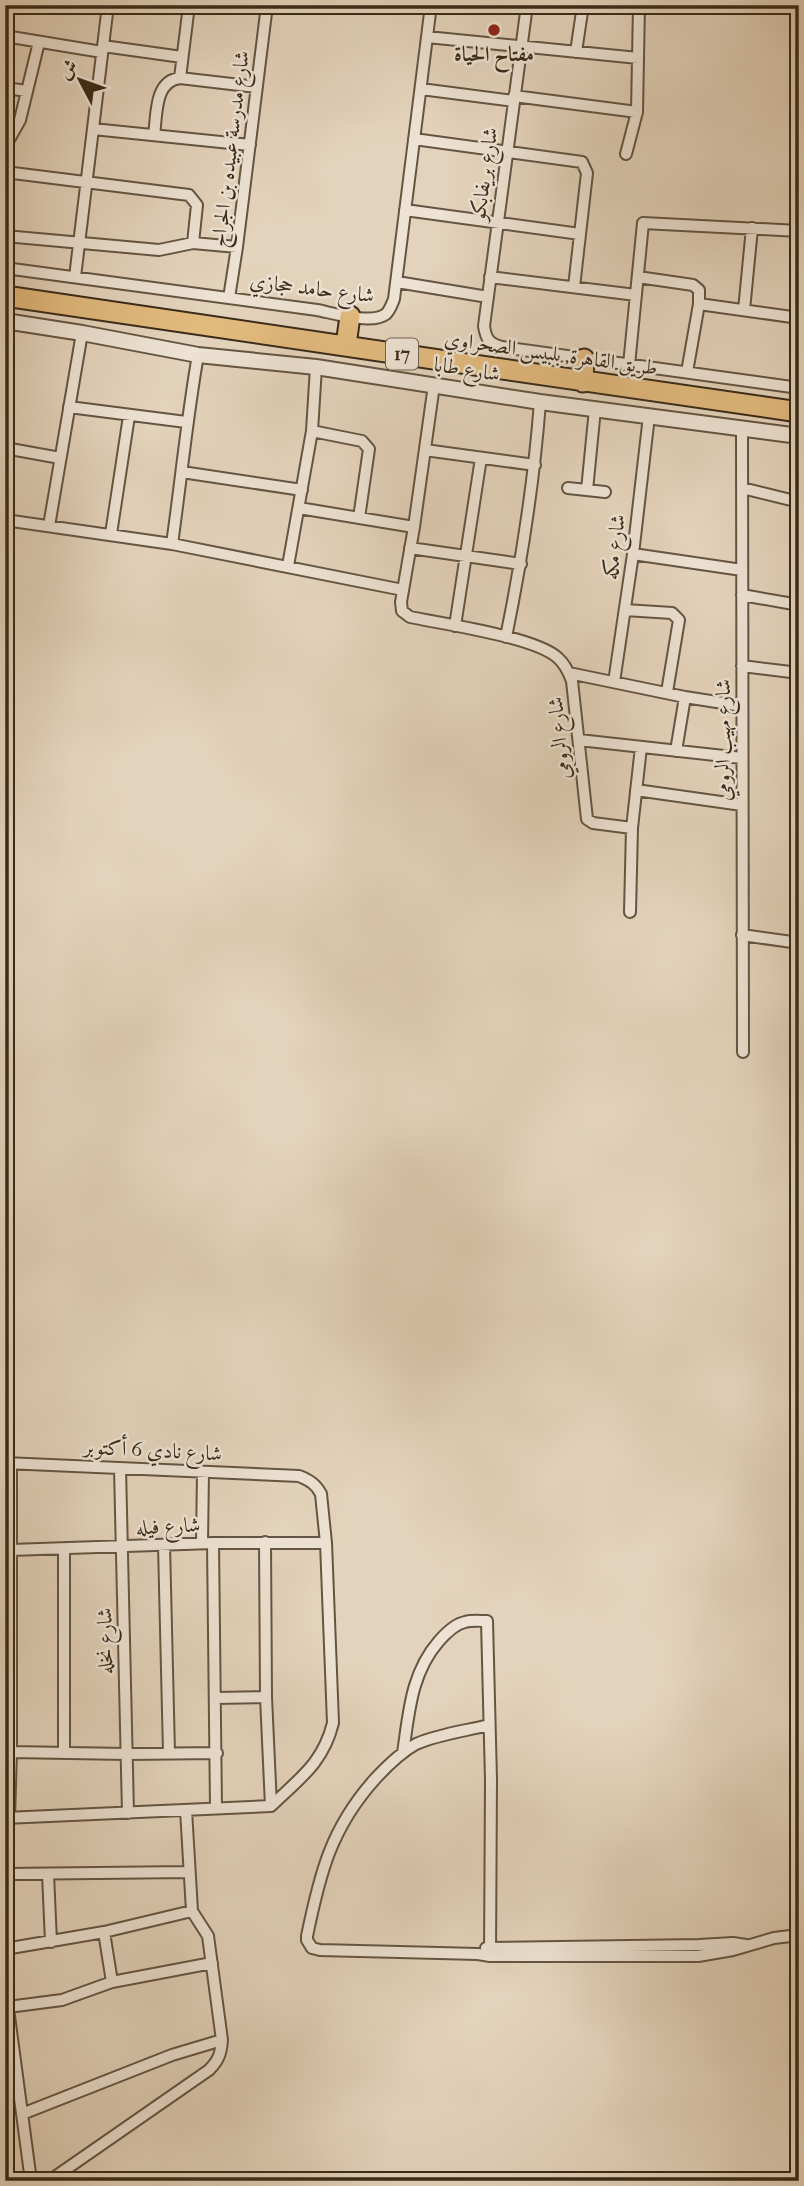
<svg xmlns="http://www.w3.org/2000/svg" width="804" height="2186" viewBox="0 0 804 2186" font-family="'IM FELL French Canon',Amiri,serif">
  <style>
    .lines { fill: none; stroke-linecap: round; stroke-linejoin: round }
    .minor-casing { stroke: #645542; stroke-width: 14 }
    .tertiary-casing { stroke: #645542; stroke-width: 18 }
    .trunk-casing { stroke: #392b19; stroke-width: 23 }
    .minor { stroke: #ede2d3; stroke-width: 10 }
    .tertiary { stroke: #ede2d3; stroke-width: 14 }
    .trunk { stroke: #e2ba7e; stroke-width: 19 }
    .poi-dot { fill: #8f2418; stroke: #ede2d3; stroke-width: 2.5 }
    .labels { text-anchor: middle; dominant-baseline: central; stroke-width: 5; stroke-linejoin: round; paint-order: stroke }
    .shield { fill: #ede2d3; stroke: #6f6251; stroke-width: 2 }
    .shield-label { font-size: 19px; font-weight: bold; fill: #392b19 }
    .poi-label { font-size: 21px; font-weight: bold; fill: #392b19; stroke: #ede2d3 }
    .street-label { font-size: 21px; fill: #392b19; stroke: #ede2d3 }
  </style>
  <rect width="100%" height="100%" fill="#e4d3bc"/>
  <filter id="stains"><feTurbulence type="fractalNoise" baseFrequency=".00286" numOctaves="4"/><feColorMatrix values="0 0 0 0 .2 0 0 0 0 .09 0 0 0 0 .02 0 0 0 .5 -.17"/></filter>
  <radialGradient id="worn" r=".72"><stop offset=".6" stop-color="#630" stop-opacity="0"/><stop offset="1" stop-color="#630" stop-opacity=".3"/></radialGradient>
  <g class="lines">
    <!-- minor casing -->
    <g class="minor-casing">
      <path id="minor" d="M527,5l-43,321c2,13 5,18 18,21l297,41
        M5,36l97,16
        M427,37l211,21
        M103,46l79,11
        M576,52l7,-47
        M180,78l9,-73
        M5,88l22,3
        M421,89l93,12
        M514,96l123,16
        M93,129l157,16
        M154,135c3,-20 0,-54 26,-57l77,9
        M414,139l168,23 5,11 -13,114
        M5,152l1,-7 14,-25 19,-78
        M626,154l11,-42 2,-107
        M5,172l184,23 8,10 -4,38
        M405,210l175,24
        M5,236l154,14 34,-7 44,4
        M5,268l312,42c16,3 55,15 69,4 4,-4 6,-10 8,-15l37,-294
        M75,277l33,-272
        M490,277l146,18
        M638,277l55,8 6,5v14l-12,68
        M397,282l91,15
        M229,298l8,-51 30,-242
        M699,304l100,14
        M744,310l8,-82
        M629,365l14,-142 156,8
        M434,385l-20,142 -13,75 1,9 8,6c33,7 126,20 148,41 7,6 11,15 14,23l15,138 6,4 39,5
        M69,407l117,15
        M742,428l1,624
        M312,431l50,10 7,8 -10,69
        M5,448l55,10
        M425,450l110,15
        M182,472l120,18
        M568,488l37,4
        M742,488l57,14
        M587,490l8,-81
        M299,508l115,19
        M5,520l167,24 231,46
        M49,526l33,-193
        M111,534l18,-118
        M172,544c9,-63 15,-127 26,-189
        M410,548l111,16
        M633,554l109,16
        M288,566l24,-135 4,-64
        M742,595l57,10
        M625,610l47,3 7,7 -12,72
        M455,626l26,-168
        M506,637c16,-78 28,-156 34,-235
        M742,666l57,7
        M569,673l116,24 57,9
        M614,682l19,-128 16,-138
        M579,740l163,18
        M676,751l9,-54
        M636,790l106,15
        M630,912l2,-84 9,-81
        M742,935l57,8
        M5,1463l294,13c10,4 17,8 22,18l5,49 7,180c-10,40 -33,55 -62,83
        M120,1468l8,345
        M265,1542l1,155 5,109
        M202,1543l1,-71
        M213,1543l3,265
        M164,1545l5,208
        M64,1549v204
        M11,1550l202,-7h113
        M216,1698l50,-1
        M489,1725c-24,6 -50,9 -73,19 -16,9 -29,22 -41,35 -44,49 -55,94 -68,157v4l5,8 8,2 158,4 12,2h208l35,-6 41,-12 25,-3
        M11,1752v-289
        M403,1753c6,-41 8,-80 36,-112 7,-8 16,-17 26,-19 7,-2 15,-1 22,-1l4,159 -1,176
        M5,1818l266,-12
        M9,1819l2,-67 116,2 90,-1
        M5,1874l183,-2
        M48,1874l3,68
        M104,1932l8,50
        M486,1948l213,-3 34,-2 13,2
        M5,1949l99,-17 88,-21
        M5,1986l26,195
        M8,2007l54,-7 50,-18 100,-19
        M22,2114l150,-59 50,-15
        M49,2181l160,-111c10,-10 12,-17 13,-30l-14,-104 -16,-25 -6,-101"/>
    </g>
    <!-- tertiary casing -->
    <g class="tertiary-casing">
      <path id="tertiary" d="M5,321l77,12 116,22 118,12 224,35 259,34"/>
    </g>
    <!-- trunk casing -->
    <g class="trunk-casing">
      <path id="trunk" d="M5,296c265,38 529,79 794,116
        M346,345l4,-29
        M583,382l1,-23"/>
    </g>
    <!-- minor -->
    <use href="#minor" class="minor"/>
    <!-- tertiary -->
    <use href="#tertiary" class="tertiary"/>
    <!-- trunk -->
    <use href="#trunk" class="trunk"/>
  </g>
  <!-- markers -->
  <circle class="poi-dot" cx="494" cy="30" r="7"/>
  <g class="labels">
    <!-- shield labels -->
    <rect class="shield" x="386" y="338.5" width="32" height="31" rx="5"/>
    <g class="shield-label">
      <text x="402" y="354">17</text>
    </g>
    <!-- poi labels -->
    <g class="poi-label">
      <text x="494" y="54">مفتاح الحياة</text>
    </g>
    <!-- street labels -->
    <g class="street-label">
      <text transform="translate(230 149) rotate(-83)">شارع مدرسة عبيده بن الجراح</text>
      <text transform="translate(484 174) rotate(-82)">شارع بريفابكو</text>
      <text transform="translate(312 288) rotate(7)">شارع حامد حجازي</text>
      <text transform="translate(551 353) rotate(8)">طريق القاهرة, بلبيس الصحراوي</text>
      <text transform="translate(467 369) rotate(9)">شارع طابا</text>
      <text transform="translate(614 547) rotate(-83)">شارع مكه</text>
      <text transform="translate(559 738) rotate(-96)">شارع الرومي</text>
      <text transform="translate(723 740) rotate(-90)">شارع مهيب الرومي</text>
      <text transform="translate(153 1450) rotate(3)">شارع نادي 6 أكتوبر</text>
      <text transform="translate(168 1526) rotate(-3)">شارع فيله</text>
      <text transform="translate(105 1641) rotate(-91)">شارع نخله</text>
    </g>
  </g>
  <!-- margin -->
  <rect width="804" height="2186" fill="none" stroke="#e4d3bc" stroke-width="28"/>
  <rect x="7" y="7" width="790" height="2172" fill="none" stroke="#392b19" stroke-width="3.5"/>
  <rect x="14" y="14" width="776" height="2158" fill="none" stroke="#392b19" stroke-width="2"/>
  <!-- north arrow -->
  <g transform="translate(80 80) rotate(311)" stroke="#ede2d3" stroke-width="5" paint-order="stroke">
  <path d="M0-5L12 26L0 18L-12 26Z" fill="#392b19"/>
  <text y="-10" font-size="19" font-weight="bold" text-anchor="middle" fill="#392b19">ش</text>
  </g>
  <rect width="100%" height="100%" filter="url(#stains)"/>
  <rect width="100%" height="100%" fill="url(#worn)"/>
</svg>
